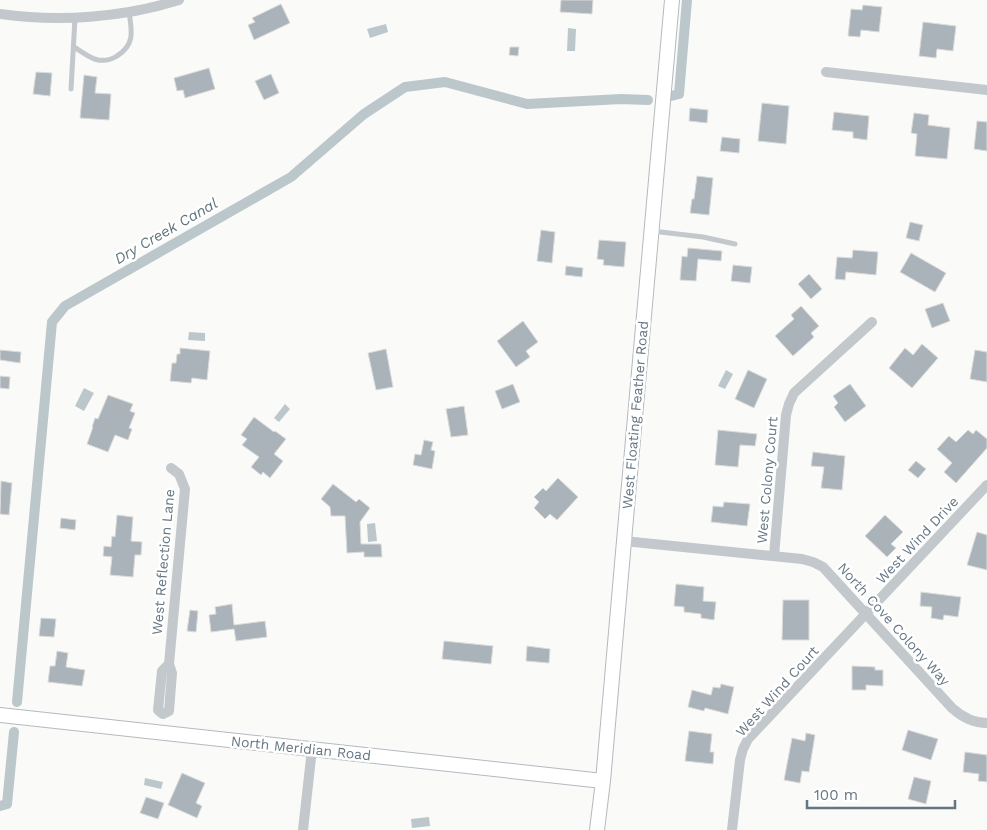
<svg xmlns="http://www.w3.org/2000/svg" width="987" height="830" viewBox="0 0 987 830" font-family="'Work Sans',sans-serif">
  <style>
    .water { fill: #bbc7cb }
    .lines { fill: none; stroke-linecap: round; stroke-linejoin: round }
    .canal { stroke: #bbc7cb; stroke-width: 10 }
    .building { fill: #aab3b9; stroke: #dcdcda }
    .secondary-casing { stroke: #b3babf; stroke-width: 16 }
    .lane { stroke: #c3c8cc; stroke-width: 5 }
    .street { stroke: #c3c8cc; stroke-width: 10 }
    .secondary { stroke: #fff; stroke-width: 14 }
    .labels { text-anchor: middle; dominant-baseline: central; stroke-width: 5; stroke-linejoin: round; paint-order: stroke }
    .street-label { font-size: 14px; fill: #657683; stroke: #fff }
    .water-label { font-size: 15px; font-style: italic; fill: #60757c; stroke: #fff }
  </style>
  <rect width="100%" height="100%" fill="#fafaf8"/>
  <!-- water -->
  <path class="water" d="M386,24l2,8 -18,6 -3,-9z
    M568,28l8,1 -1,22h-8z
    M189,332l16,1v8l-17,-1z
    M726,370l7,4 -8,15 -7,-3z
    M84,388l10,5 -10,18 -9,-5z
    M285,404l5,5 -11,13 -5,-4z
    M375,523l2,18 -9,1 -1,-18z
    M145,778l18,4 -2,7 -17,-4z
    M429,817l1,9 -18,2 -1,-9z"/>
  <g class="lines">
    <!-- canal -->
    <path class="canal" d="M671,96l8,-2 8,-94
      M17,702l35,-380 13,-16 226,-129 73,-63 41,-27 40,-5 82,22 94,-5 27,1
      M0,806l7,-2 7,-72"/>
  </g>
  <!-- building -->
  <path class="building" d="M561,0h32l-1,14 -32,-2z
    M281,4l9,19 -36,17 -6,-15 7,-3 -3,-4z
    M863,5l19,2 -3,25 -18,-2 -1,7 -12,-1 3,-27 11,1z
    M923,22l33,4 -3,25 -16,-2 -1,9 -17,-2z
    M510,47h9l-1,9 -9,-1z
    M209,68l6,21 -30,9 -2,-8 -6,1 -3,-13z
    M36,72l16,1 -2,23 -17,-2z
    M271,74l8,19 -15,7 -9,-19z
    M84,75l13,2 -2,16 16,1 -2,26 -29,-2z
    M762,103l27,3 -3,38 -28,-3z
    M690,108l18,2 -1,13 -18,-2z
    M834,112l35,4 -2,24 -14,-2v-6l-21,-2z
    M914,113l15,2 -1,10 22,3 -3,31 -32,-3 2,-22 -6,-1z
    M977,121l10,1v29l-13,-2z
    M722,137l18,2 -1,14 -19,-2z
    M697,176l16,2 -4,37 -19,-2 2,-14h2z
    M910,222l13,3 -4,16 -13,-3z
    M541,230l14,2 -3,31 -15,-2z
    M599,240l27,2 -2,25 -21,-2 1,-5 -7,-1z
    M688,248l34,3 -1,10 -23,-2 -2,22 -16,-1 2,-24 5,1z
    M853,250l25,2 -2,23 -30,-3 -1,8 -10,-1 2,-22 15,1z
    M911,253l35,20 -11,19 -35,-20z
    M733,265l19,2 -2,16 -19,-2z
    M566,266l17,2 -1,9 -17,-2z
    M809,274l13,15 -11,10 -13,-15z
    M943,303l7,18 -18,7 -7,-19z
    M801,306l18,20 -8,7 3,4 -21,19 -18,-20 19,-17 -3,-4z
    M523,321l15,21 -12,9 4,6 -14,10 -19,-26z
    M922,344l16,14 -26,30 -23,-20 16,-20 8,7z
    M180,348l30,3 -3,29 -15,-2 -1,5 -21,-2 2,-18h4l1,-9h3z
    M386,349l7,38 -17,3 -8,-37z
    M0,350l21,2 -1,11 -20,-3z
    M975,350l12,2v30l-17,-3z
    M748,370l19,9 -13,29 -19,-9z
    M0,376l10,1 -1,12 -9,-1z
    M513,384l7,18 -18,7 -7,-18z
    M850,384l16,22 -21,16 -11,-15 4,-4 -5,-7z
    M108,395l25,9 -3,7 5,2 -6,15 3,1 -4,11 -13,-5 -7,17 -21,-8 6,-17h-1l3,-9 3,1z
    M464,406l4,29 -17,2 -5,-28z
    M254,417l20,15 1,-1 11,8 -12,15 9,7 -13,17 -7,-6 -2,3 -10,-8 8,-10 -17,-12 5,-6 -6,-4z
    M718,430l39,4 -2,12 -15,-1 -2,22 -23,-2z
    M968,430l5,4 3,-4 11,9v9l-31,35 -12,-11 8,-9 -15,-14 12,-13 7,6z
    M424,440l9,2 -2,8 4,1 -3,18 -19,-4 2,-11 6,1z
    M813,452l32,4 -3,34 -21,-2 3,-21 -13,-1z
    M916,461l10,8 -8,9 -10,-8z
    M558,478l20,19 -21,23 -7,-6 -5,5 -11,-11 5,-6 -5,-5 9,-9 3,3z
    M1,481l11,2 -3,32 -9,-1z
    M333,484l23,18 3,-3 11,9 -10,14 1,22h20l1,13h-18v-5l-17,1 -2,-37h-14l-1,-9 -9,-8z
    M724,502l26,2 -3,22 -36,-4 2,-16 10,1z
    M117,515l16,2 -2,24 11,1 -1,13h-6l-2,22 -23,-2 2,-18 -9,-1 1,-10 7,1 1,-11 3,1z
    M885,515l18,17 -12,12 5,4 -9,9 -22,-21z
    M61,518l15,2 -1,10 -15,-2z
    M977,532l10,3v35l-20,-5z
    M676,584l28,3 -1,14 13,1 -2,18 -13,-2v-4l-17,-2v-5l-10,-1z
    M921,592l40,5 -3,20 -14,-2 -1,5 -12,-2 1,-11 -12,-1z
    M783,600h26v40h-27z
    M232,604l2,21 31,-4 2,16 -31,4 -2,-12 -23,3 -2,-17 7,-1 -1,-7z
    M190,610l8,1 -2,21 -9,-1z
    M41,618l15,1 -2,18 -15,-1z
    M444,641l49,5 -2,18 -49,-5z
    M527,646l23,3 -1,14 -23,-2z
    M57,651l11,2 -2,14 19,3 -3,16 -34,-4 2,-16h5z
    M852,666l23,1v3h8v16l-17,-1v5h-14z
    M721,684l13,3 -6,27 -23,-6 -1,3 -16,-4 4,-17 19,5 2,-8 7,1z
    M908,730l30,9 -7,21 -29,-10z
    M689,731l23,3 -2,18h4l-1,12 -28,-3z
    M806,733l9,2 -6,37 -7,-1 -2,12 -16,-3 8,-42 13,3z
    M965,752l22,3v27l-9,-1 1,-7 -16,-2z
    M182,773l23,10 -9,20 6,3 -5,12 -29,-13z
    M914,777l17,4 -5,23 -18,-5z
    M146,797l18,6 -6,16 -18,-6z"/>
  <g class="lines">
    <!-- secondary casing -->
    <g class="secondary-casing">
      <path id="secondary" d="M0,715l603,66
        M597,830l6,-49 21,-240 48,-541"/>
    </g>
    <!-- lane -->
    <path class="lane" d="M74,47c7,4 15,11 24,13 7,1 13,0 19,-4 18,-11 15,-25 12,-44
      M71,89l4,-71
      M652,231l51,6 32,7"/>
    <!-- street -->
    <path class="street" d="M0,14c59,8 122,4 179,-14
      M826,72l161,18
      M624,541l178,18 11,3 10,5 129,141c10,9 21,15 35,15
      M774,556l12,-141 3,-11 5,-11 78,-71
      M169,664l-7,7 -4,39 5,4 6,-3 3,-38 -3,-9 16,-175 -6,-15 -8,-6
      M303,830l9,-81
      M732,830l8,-70 3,-11 5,-10 239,-254"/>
    <!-- secondary -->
    <use href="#secondary" class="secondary"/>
  </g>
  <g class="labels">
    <!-- street labels -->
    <g class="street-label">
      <text transform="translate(635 415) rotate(-85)">West Floating Feather Road</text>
      <text transform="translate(767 480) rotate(-85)">West Colony Court</text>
      <text transform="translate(917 540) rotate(-47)">West Wind Drive</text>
      <text transform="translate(163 562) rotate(-85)">West Reflection Lane</text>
      <text transform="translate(894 624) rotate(48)">North Cove Colony Way</text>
      <text transform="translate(777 691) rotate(-48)">West Wind Court</text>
      <text transform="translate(301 748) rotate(6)">North Meridian Road</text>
    </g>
    <!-- water labels -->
    <g class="water-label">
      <text transform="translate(166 231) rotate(-30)">Dry Creek Canal</text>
    </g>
  </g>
  <!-- scale -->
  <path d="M807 800v8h148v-8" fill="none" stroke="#657683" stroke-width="2.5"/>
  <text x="814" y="800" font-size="15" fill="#657683" stroke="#ffffff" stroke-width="4" paint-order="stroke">100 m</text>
</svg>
